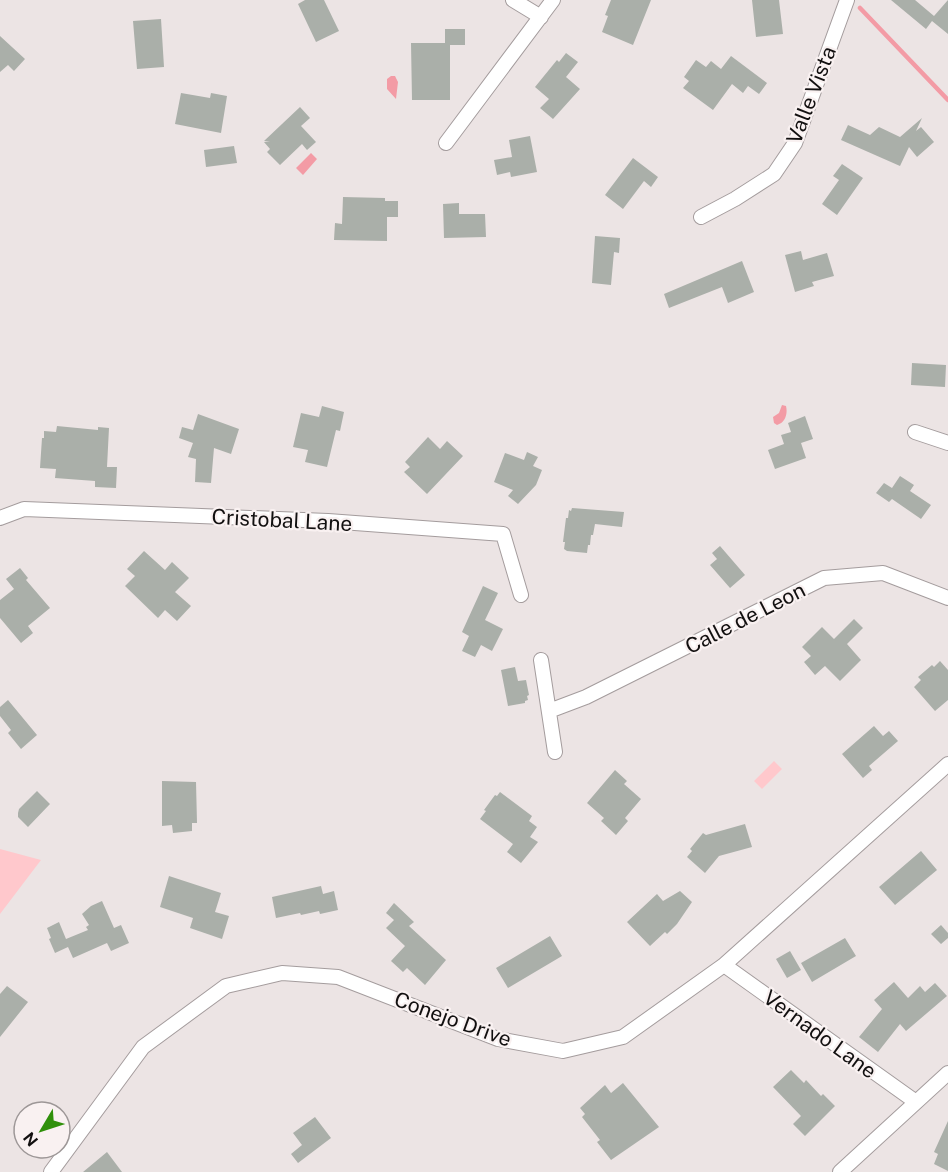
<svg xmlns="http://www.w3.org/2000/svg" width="948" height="1172" viewBox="0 0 948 1172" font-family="'Public Sans',sans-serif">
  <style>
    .green { fill: #ffc8cc }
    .water { fill: #f39ba5 }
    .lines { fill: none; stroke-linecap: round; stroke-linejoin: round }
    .stream { stroke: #f39ba5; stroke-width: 4.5 }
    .building { fill: #aaafa9 }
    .street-casing { stroke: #a49c9d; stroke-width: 16 }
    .street { stroke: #fff; stroke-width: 14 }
    .labels { text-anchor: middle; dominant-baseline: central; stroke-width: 4.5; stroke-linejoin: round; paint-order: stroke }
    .street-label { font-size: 21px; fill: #121010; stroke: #f9f1f1 }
  </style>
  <rect width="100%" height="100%" fill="#ece4e4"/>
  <!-- green -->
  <path class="green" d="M774,761l8,8 -20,20 -8,-8z
    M0,849l41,11 -41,54z"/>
  <!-- water -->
  <path class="water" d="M391,76h4l3,6 -2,17 -9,-10v-10z
    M311,153l6,6 -14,16 -7,-7z
    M782,405l4,1c2,8 -1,17 -9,19l-3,-2 -1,-6 6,-4z"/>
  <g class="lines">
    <!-- stream -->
    <path class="stream" d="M860,8l88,92"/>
  </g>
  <!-- building -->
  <path class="building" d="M305,0h19l15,31 -23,11 -18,-38z
    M611,0h40l-18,45 -31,-13 6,-16 -3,-1z
    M752,0h27l4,34 -27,3z
    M891,0h24l19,16 14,-16v34l-16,-13 -6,8z
    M161,19l3,48 -27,2 -4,-48z
    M445,29h20v16h-15v55h-38l-1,-57h34z
    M0,36l25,23 -11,12 -6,-6 -8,7z
    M566,53l12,9 -12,15 14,12 -27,30 -13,-11 9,-9 -14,-12 22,-27 2,2z
    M731,56l36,27 -8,11 -11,-8 -5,7 -11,-9 -19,26 -30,-22 6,-7 -5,-4 12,-17 10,7 5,-6 10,8z
    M181,93l29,5 1,-5 16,3 -6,37 -46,-9z
    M300,107l10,11 -9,8 15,16 -9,8 -5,-6 -22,21 -13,-13 3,-3 -6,-7h6l-6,-1z
    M922,118l-6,13 5,-4 13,15 -17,15 -8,-10 -9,19 -59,-26 7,-15 22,10 9,-8 21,10z
    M530,136l7,36 -26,5 -1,-5 -13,3 -3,-15 18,-3 -3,-17z
    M234,146l3,17 -31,4 -2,-17z
    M633,158l25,19 -7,10 -7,-6 -21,28 -18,-14z
    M842,164l21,14 -26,37 -15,-11 17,-24 -6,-4z
    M343,197l42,1v3h13v16h-11v24l-53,-1 1,-17 7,1z
    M459,203v11h26l1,23 -42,1 -1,-34z
    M595,236l25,2 -1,15 -5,-1 -3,33 -19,-2z
    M801,251l2,9 24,-7 7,23 -22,6 2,4 -19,6 -10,-37z
    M742,261l12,31 -26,11 -6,-16 -53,21 -5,-14z
    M912,363l34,2 -1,22 -34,-2z
    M322,406l22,6 -4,19 -4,-1 -9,37 -22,-5 3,-12 -15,-3 8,-34 18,4z
    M198,414l41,15 -8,25 -17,-6 -3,35 -16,-1 1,-23 -8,-2 5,-14 -14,-5 3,-11 11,3z
    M805,416l8,23 -12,4 5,15 -31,11 -7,-19 16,-6 -3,-9 10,-3 -3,-9z
    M57,426l41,4v-3l11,1 -2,39h10l-1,21 -21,-1v-6l-40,-3 1,-9 -16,-1 2,-30h2v-7l12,1z
    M428,437l12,12 7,-8 16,15 -36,38 -23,-22 6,-5 -5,-5z
    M527,452l11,5 -5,9 9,4 -6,15 -18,19 -10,-8 5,-6 -19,-8 11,-29 19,7z
    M900,476l14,9 -4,6 21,14 -10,14 -29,-20 -3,3 -13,-9 8,-10 8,5z
    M572,508l52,4 -2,15 -27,-3 -2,11h-2l-1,10h-2l-1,8 -20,-2 -3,-2 1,-7h-2l3,-24h2l1,-8 2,1z
    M720,546l25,29 -15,13 -20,-23 7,-6 -5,-6z
    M144,551l21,19 7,-8 17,16 -14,14 16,14 -14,15 -12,-11 -7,8 -33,-32 10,-10 -8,-7z
    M20,568l8,10 -2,2 24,28 -22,18 5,7 -12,10 -21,-25v-18l14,-11 -8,-10z
    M483,586l15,7 -13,27 18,9 -11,22 -11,-6 -6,12 -13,-6 7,-15 -7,-4z
    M854,619l9,9 -16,16 14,16 -21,21 -15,-15 -10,9 -11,-13 7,-6 -9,-9 20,-20 12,12z
    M940,661l8,9v30l-13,11 -21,-24 7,-7 -3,-3 14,-12 2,2z
    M515,667l3,14 8,-1 3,15 -2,1 1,4 -3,1v2l-17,3 -7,-36z
    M8,700l29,35 -16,14 -13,-16 3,-3 -11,-14v-9z
    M874,726l9,10 6,-5 9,10 -29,25 3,4 -9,8 -21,-24z
    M615,770l12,11 -3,3 17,15 -16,19 3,3 -12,14 -15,-14 3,-3 -17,-15z
    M162,781l34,1 1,41h-5v8l-19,2 -1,-8 -10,1z
    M37,791l13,13 -22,23 -10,-10v-4l1,-4z
    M500,792l32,24 -3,5 8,6 -7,10 8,5 -17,21 -14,-11 6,-8 -33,-25 6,-8 -2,-1 11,-15 2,1z
    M745,824l7,23 -33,9 -14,17 -18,-16 5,-6 -2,-2 13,-16 3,2z
    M921,851l16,19 -42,35 -16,-18z
    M169,876l52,17 -6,19 14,4 -7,23 -32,-11 3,-10 -33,-11z
    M321,886l2,8 11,-3 4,19 -18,4 -1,-3 -18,4 -1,-2 -24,5 -4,-21z
    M680,891l12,11 -15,22 -10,10 -2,-2 -15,14 -23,-24 30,-28 6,7z
    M102,901l12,27 7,-3 8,18 -18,8 -4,-8 -34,15 -5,-11 -13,6 -6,-14 2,-1 -4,-10 12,-6 7,17 22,-9 -2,-3 3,-2 -7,-11 9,-8z
    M394,903l20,19 -5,4 37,34 -21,25 -18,-17 -4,4 -12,-11 14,-15 -19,-18 8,-8 -8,-7z
    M941,925l7,8v5l-7,6 -10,-10z
    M550,936l12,20 -54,32 -12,-20z
    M845,938l11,18 -44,26 -11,-19z
    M790,951l11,19 -14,8 -11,-19z
    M894,982l14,16 12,-12 5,6 10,-9 12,13 -41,35 -6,-7 -22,28 -19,-15 23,-28 -8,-9z
    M7,986l21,16 -28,35v-43z
    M791,1070l13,13 2,-3 15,16 2,-2 12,12 -30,30 -12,-12 8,-8 -28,-29z
    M623,1083l36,44 -48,33 -14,-18 3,-2 -18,-23 3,-3 -5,-6 25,-23 6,8z
    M315,1117l16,21 -33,25 -7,-9 11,-9 -9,-12z
    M948,1121v50l-14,-7 4,-10 -4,-2z
    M107,1152l15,20h-39z"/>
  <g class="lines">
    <!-- street casing -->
    <g class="street-casing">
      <path id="street" d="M513,0l28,17
        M446,143l107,-143
        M701,217l34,-18 39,-25 21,-31 52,-143
        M915,432l33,11
        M0,518l24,-9 304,12 175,13 18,61
        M541,660l14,92
        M549,711l37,-14 238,-119 59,-5 65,25
        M724,965l192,137
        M51,1172l92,-125 83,-61 56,-13 56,4 160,62 65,12 60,-14 101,-72 224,-201
        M840,1172l108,-99"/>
    </g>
    <!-- street -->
    <use href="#street" class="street"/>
  </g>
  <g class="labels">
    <!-- street labels -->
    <g class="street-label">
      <text transform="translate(811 95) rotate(-69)">Valle Vista</text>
      <text transform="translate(282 520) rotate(3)">Cristobal Lane</text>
      <text transform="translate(745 618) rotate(-27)">Calle de Leon</text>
      <text transform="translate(453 1019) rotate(20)">Conejo Drive</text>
      <text transform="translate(820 1034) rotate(36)">Vernado Lane</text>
    </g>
  </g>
  <!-- north arrow -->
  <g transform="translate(42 1130) rotate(231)"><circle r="28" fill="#f9f1f1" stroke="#9d9797" stroke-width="1.5"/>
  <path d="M0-4.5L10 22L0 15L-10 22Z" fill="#30900b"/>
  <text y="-9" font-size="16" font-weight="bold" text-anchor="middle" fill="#121010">N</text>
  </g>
</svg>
